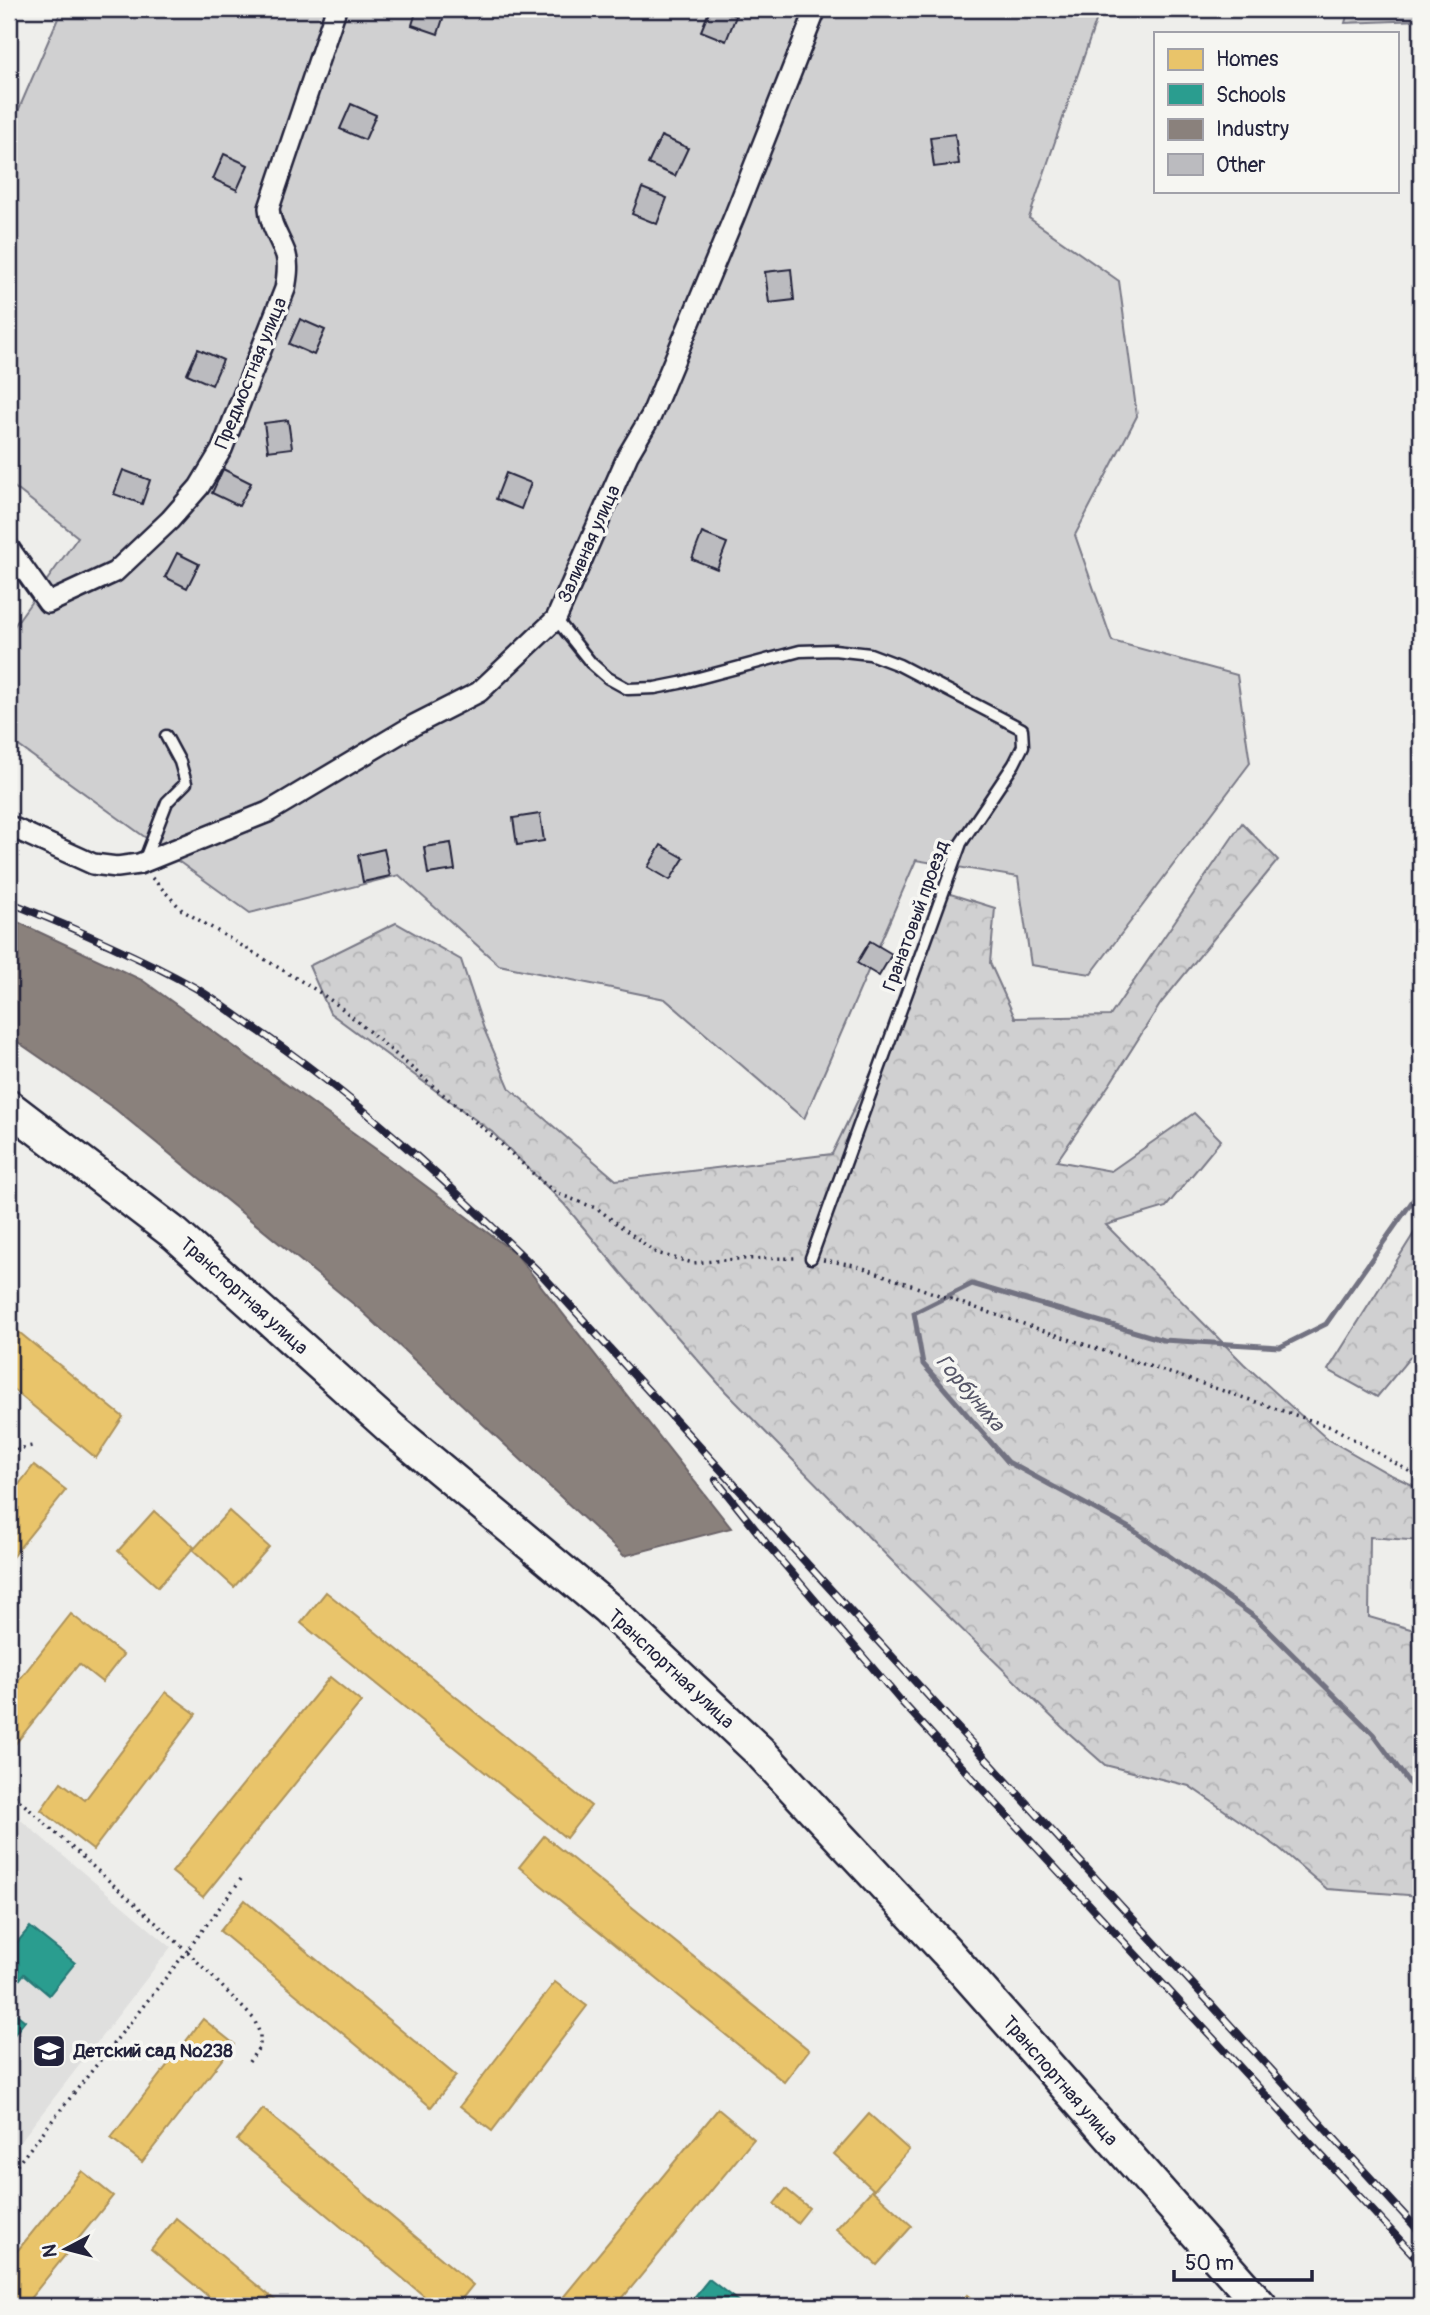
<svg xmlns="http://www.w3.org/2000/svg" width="1430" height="2315" viewBox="0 0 1430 2315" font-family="Pangolin,sans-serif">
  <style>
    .built { fill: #dfdfde }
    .forest { fill: url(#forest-crowns); stroke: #797986; stroke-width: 2 }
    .garden { fill: #d0d0d1; stroke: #797986; stroke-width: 2 }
    .homes { fill: #e9c46a; stroke: #ad935c; stroke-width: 2 }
    .schools { fill: #2a9d8f; stroke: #287876; stroke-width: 2 }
    .industry { fill: #8a817c; stroke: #6b6468; stroke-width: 2 }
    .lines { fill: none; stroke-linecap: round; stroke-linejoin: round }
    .stream { stroke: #727281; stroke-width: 5 }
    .building { fill: #bbbbbf; stroke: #22223b; stroke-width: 2 }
    .lane-casing { stroke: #22223b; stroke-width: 15 }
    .street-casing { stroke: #22223b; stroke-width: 24 }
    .primary-casing { stroke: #22223b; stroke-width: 37 }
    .path { stroke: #22223b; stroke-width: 3.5; stroke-dasharray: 2 5; stroke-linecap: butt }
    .lane { stroke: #f6f6f2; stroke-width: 10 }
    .street { stroke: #f6f6f2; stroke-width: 19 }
    .primary { stroke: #f6f6f2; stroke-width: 32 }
    .rail-casing { stroke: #22223b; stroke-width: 8 }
    .rail { stroke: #f6f6f2; stroke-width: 5; stroke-dasharray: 16; stroke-linecap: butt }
    .labels { text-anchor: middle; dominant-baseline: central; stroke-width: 7; stroke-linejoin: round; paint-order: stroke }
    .street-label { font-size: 19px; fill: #22223b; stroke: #f6f6f2 }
    .poi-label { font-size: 19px; font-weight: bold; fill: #22223b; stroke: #f6f6f2; text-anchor: start }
    .water-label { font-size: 21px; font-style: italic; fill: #575769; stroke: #f6f6f2 }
  </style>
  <defs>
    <pattern id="forest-crowns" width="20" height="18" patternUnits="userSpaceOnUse" patternTransform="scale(1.75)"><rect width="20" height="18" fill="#d0d0d1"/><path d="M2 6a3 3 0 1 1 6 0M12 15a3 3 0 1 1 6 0" fill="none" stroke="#b2b2b4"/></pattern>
  </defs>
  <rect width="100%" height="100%" fill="#eeeeeb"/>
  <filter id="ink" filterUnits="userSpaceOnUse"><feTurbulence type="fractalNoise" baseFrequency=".0143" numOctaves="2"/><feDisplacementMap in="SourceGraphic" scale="14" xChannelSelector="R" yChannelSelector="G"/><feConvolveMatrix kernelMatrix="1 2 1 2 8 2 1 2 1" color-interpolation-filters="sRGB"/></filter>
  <g filter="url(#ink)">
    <!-- built -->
    <path class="built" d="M9,1810l162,137 -162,209z"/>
    <!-- forest -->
    <path class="forest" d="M1349,9h72v11l-76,3z
      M1242,823l36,37 -117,143 -50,79 -54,79 54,10 83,-58 27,27 -55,67 -60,18 138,139 82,74 63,36 32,15v52l-51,-4 -1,80 52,15v264l-94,-7 -48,-41 -90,-62 -84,-21 -43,-38 -160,-156 -176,-179 -105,-119 -57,-69 -72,-72 -162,-119 -21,-47 87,-43 65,37 23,69 26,60 106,91 216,-26 41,-85 71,-177 51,16 -5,55 25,55 95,-2z
      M1421,1222v122l-44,53 -49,-27z"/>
    <!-- garden -->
    <path class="garden" d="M62,9h1038l-71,209 90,63 18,135 -62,119 37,106 125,34 13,88 -159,211 -60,-9 -13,-88 -102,-17 -112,259 -139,-120 -166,-34 -100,-90 -149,38 -241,-174v-106l69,-96 -69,-54v-351z"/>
    <!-- homes -->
    <path class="homes" d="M9,1324l114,93 -27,41 -87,-72z
      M34,1465l32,25 -57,71v-64z
      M154,1511l40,36 -36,40 -40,-36z
      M229,1511l40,36 -35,40 -41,-37z
      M326,1592l265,214 -25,32 -265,-215z
      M71,1614l52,41 -21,27 -23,-18 -70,88v-59z
      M330,1677l31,25 -158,195 -31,-25z
      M166,1692l30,22 -103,136 -52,-40 20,-28 24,18z
      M544,1836l265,214 -25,32 -265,-215z
      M245,1900l211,176 -25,31 -211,-176z
      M555,1982l32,24 -95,125 -32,-25z
      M203,2019l31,25 -92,118 -31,-24z
      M263,2109l210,176 -17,21h-20l-199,-166z
      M718,2109l36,30 -138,167h-60z
      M869,2114l40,36 -35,40 -40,-36z
      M82,2171l31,25 -89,110h-15v-45z
      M786,2189l23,19 -12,15 -23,-19z
      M872,2190l40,36 -35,39 -41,-36z
      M176,2218l106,88h-62l-69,-57z
      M967,2295l14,11h-23z"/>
    <!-- schools -->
    <path class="schools" d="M30,1927l45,36 -26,32 -25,-21 -15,19v-41z
      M9,2008l16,13 -16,20z
      M709,2279l35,27h-57z"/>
    <!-- industry -->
    <path class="industry" d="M9,918l133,62 256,185 118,89 215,274 -107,28 -262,-245 -247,-202 -106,-73z"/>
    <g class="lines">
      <!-- stream -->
      <path class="stream" d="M1421,1189l-95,135 -46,23 -117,-7 -191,-56 -58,29 9,51 85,98 125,68 123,88 117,116 48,65"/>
    </g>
    <!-- building -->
    <path class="building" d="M417,9h29l-8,25 -26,-9z
      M710,9h8l18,7 -10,25 -25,-10z
      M351,104l25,11 -11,25 -25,-11z
      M955,134l4,30 -25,3 -4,-30z
      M661,136l27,12 -13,28 -27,-12z
      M224,154l24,11 -11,25 -24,-11z
      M642,188l25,10 -10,26 -25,-10z
      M791,269l3,31 -25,3 -4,-31z
      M300,319l25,11 -11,25 -25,-11z
      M198,349l25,11 -11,25 -25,-11z
      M288,420l4,28 -24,3 -4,-28z
      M223,469l28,14 -12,23 -27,-13z
      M123,470l27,10 -8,24 -28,-10z
      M506,473l25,10 -10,26 -25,-10z
      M702,533l25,10 -10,26 -25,-10z
      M177,553l22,11 -12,24 -22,-11z
      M540,814l4,27 -27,4 -4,-27z
      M451,843l4,27 -27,4 -4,-27z
      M661,845l23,13 -14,22 -22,-13z
      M384,849l6,27 -27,6 -5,-27z
      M870,941l22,13 -13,22 -22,-13z"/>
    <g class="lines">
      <!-- lane casing -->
      <g class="lane-casing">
        <path id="lane" d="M556,619l35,44 17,15 20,11 27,-1 25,-5 120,-32 34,-1 36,4 29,11 123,64 1,17 -9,18 -53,79 -150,415
          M145,859l22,-57 19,-19 -6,-21 -14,-26"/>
      </g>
      <!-- street casing -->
      <g class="street-casing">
        <path id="street" d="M9,548l39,55 67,-31 55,-52 29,-33 23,-38 63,-160c2,-11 4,-23 1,-34 -6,-17 -16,-29 -17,-47l67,-199
          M9,826l84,38 24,3 22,-3 129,-52 146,-87 65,-33 77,-73 72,-164 23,-39 83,-199 82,-208"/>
      </g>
      <!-- primary casing -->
      <g class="primary-casing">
        <path id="primary" d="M9,1107l166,127 217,195 215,179 152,143 187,200 315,355"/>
      </g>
      <!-- path -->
      <path class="path" d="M152,878l30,32 134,80 23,16 160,136 42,39 15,12 42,16 58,44 37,10 43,-4 62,-1
        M823,1260l32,5 112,40 367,123 87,50
        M9,1451l23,-5
        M9,1791l178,160 -178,224
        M241,1879l-54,72 67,68 6,15v12l-14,20"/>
      <!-- lane -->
      <use href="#lane" class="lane"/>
      <!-- street -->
      <use href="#street" class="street"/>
      <!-- primary -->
      <use href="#primary" class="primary"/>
      <!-- rail casing -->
      <g class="rail-casing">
        <path id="rail" d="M9,902c62,25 125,52 183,84 20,11 39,26 58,39 108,72 201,161 294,252l877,956
          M716,1480l51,64 133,156 521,563"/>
      </g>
      <!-- rail -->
      <use href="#rail" class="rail"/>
    </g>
  </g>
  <!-- icons -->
  <defs>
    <g id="school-square" transform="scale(1.75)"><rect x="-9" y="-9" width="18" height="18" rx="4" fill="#22223b" stroke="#f6f6f2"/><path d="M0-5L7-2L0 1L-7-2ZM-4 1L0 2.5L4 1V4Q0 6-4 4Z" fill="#fff"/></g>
  </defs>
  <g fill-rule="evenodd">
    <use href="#school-square" x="49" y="2051"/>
  </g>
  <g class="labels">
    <!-- street labels -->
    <g class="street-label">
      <text transform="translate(251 373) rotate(-68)">Предмостная улица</text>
      <text transform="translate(589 544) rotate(-66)">Заливная улица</text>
      <text transform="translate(916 916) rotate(-70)">Гранатовый проезд</text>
      <text transform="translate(244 1296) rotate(42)">Транспортная улица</text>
      <text transform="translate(671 1669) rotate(43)">Транспортная улица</text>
      <text transform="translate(1060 2081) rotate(49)">Транспортная улица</text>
    </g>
    <!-- poi labels -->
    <g class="poi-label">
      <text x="74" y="2051">Детский сад №238</text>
    </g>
    <!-- water labels -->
    <g class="water-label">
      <text transform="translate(970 1393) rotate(50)">Горбуниха</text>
    </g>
  </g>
  <!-- margin -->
  <rect width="1430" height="2315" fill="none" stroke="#f6f6f2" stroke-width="35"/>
  <rect x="18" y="18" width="1395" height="2280" fill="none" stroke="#22223b" stroke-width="2.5" filter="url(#ink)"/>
  <!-- legend -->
  <rect x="1154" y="32" width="245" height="161" fill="#f6f6f2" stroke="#a1a1a9" stroke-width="2"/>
  <rect x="1168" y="49" width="35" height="21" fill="#e9c46a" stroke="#a1a1a9" stroke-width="2"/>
  <text x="1216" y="66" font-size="21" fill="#22223b">Homes</text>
  <rect x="1168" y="84" width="35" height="21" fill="#2a9d8f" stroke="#a1a1a9" stroke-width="2"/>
  <text x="1216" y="102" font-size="21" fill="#22223b">Schools</text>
  <rect x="1168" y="119" width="35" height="21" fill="#8a817c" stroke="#a1a1a9" stroke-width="2"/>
  <text x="1216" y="136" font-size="21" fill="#22223b">Industry</text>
  <rect x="1168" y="154" width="35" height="21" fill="#bbbbbf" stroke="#a1a1a9" stroke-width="2"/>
  <text x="1216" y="172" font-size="21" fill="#22223b">Other</text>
  <!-- north arrow -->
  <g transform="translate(66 2249) rotate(263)" stroke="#f6f6f2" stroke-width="5" paint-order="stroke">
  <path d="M0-5L12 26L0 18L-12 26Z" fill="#22223b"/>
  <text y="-10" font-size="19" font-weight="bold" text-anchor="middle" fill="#22223b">N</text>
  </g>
  <!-- scale -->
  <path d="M1174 2270v10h138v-10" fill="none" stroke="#22223b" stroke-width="3.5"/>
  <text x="1185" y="2270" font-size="21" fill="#22223b" stroke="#f6f6f2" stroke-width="5" paint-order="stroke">50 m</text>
</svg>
